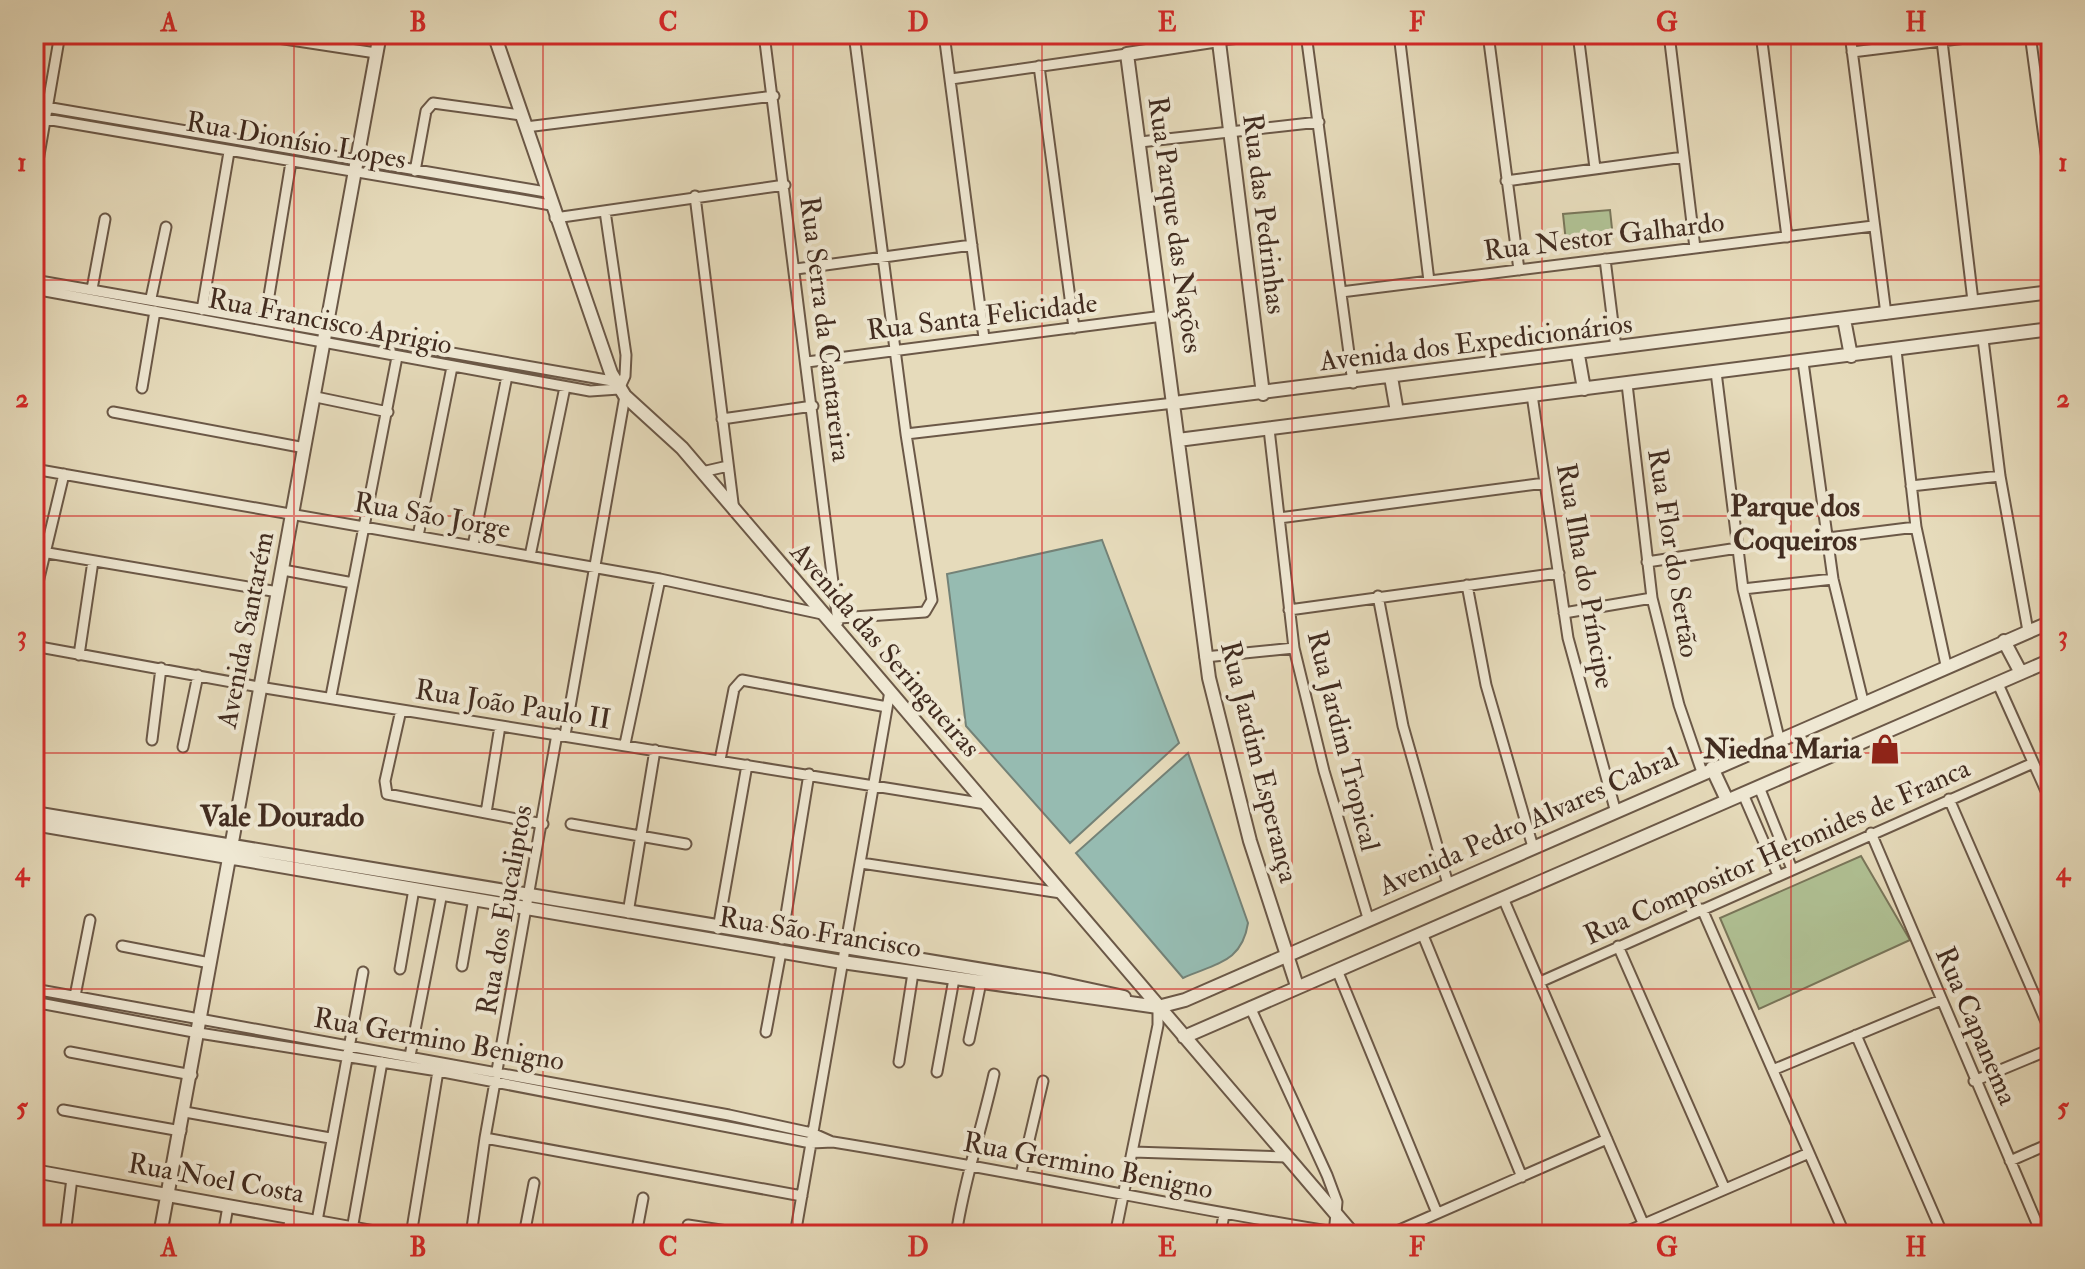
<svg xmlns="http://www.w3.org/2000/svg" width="2085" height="1269" viewBox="0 0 2085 1269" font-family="'IM FELL Double Pica',serif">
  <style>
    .green { fill: #b0c194; stroke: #79765a; stroke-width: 2 }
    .water { fill: #96bbb1; stroke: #748277; stroke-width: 2 }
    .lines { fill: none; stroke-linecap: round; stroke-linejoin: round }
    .minor-casing { stroke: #6b5847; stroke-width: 13 }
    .tertiary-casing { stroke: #6b5847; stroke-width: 16 }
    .minor { stroke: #efe8d3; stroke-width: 9 }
    .tertiary { stroke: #efe8d3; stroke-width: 12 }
    .grid { fill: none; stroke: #d62828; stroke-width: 2; stroke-opacity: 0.55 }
    .labels { text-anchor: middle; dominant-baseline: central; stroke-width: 8; stroke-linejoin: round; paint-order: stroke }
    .street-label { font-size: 28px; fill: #422c20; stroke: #efe8d3 }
    .poi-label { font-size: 28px; font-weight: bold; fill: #422c20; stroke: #efe8d3; text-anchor: end }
    .neighbourhood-label { font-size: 30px; font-weight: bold; fill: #422c20; stroke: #efe8d3 }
    .neatline { fill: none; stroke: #d62828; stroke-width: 3 }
    .grid-label { font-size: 26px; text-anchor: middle; font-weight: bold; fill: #d62828 }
  </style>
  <rect width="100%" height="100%" fill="#e6dbbb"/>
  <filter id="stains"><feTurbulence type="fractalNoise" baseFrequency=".0025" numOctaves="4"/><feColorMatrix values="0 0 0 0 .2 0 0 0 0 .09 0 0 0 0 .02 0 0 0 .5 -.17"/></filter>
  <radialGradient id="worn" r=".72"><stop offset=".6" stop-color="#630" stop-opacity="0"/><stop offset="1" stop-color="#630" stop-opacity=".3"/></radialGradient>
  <!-- green -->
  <path class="green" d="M1610,210l3,28 -47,4 -3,-28z
    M1861,856l49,84 -151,69 -39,-91z"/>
  <!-- water -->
  <path class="water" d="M1102,540l77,203 -109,100 -104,-117 -19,-152z
    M1188,753l60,170c-6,39 -31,40 -65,55l-107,-125z"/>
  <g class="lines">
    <!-- minor casing -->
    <g class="minor-casing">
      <path id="minor" d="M251,34l125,19
        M468,34l28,4 43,-4
        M764,34l74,588
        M944,34l40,304
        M1306,34l47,349
        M1399,34l30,247
        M1488,34l31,236
        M1578,34l17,134
        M1669,34l26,214
        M1761,34l26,203
        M1850,34l36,280
        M2030,34l21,155
        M1219,40l67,-6
        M1942,41l31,260
        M1852,52l146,-18
        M1039,66l35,262
        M951,79l176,-25
        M34,105l512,87
        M34,117l517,88
        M526,127l248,-31
        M1140,142l179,-20
        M415,171l11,-60 7,-8 88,12
        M1506,181l178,-24
        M34,184l26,-150
        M695,196l39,315
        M555,218l230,-33
        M1605,259l11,89
        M796,269l176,-24
        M34,280l584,102
        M34,289l556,102 29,-2 6,-13 1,-21 -21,-144
        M92,289l13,-70
        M1341,292l532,-66
        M151,298l15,-71
        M202,310l27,-158
        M265,320l26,-158
        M1983,339l17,137 28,155
        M1896,350l20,177 30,138
        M807,362l356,-46
        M1803,362l30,217 30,122
        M1716,372l27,217 36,149
        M1627,384l25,214 27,107 23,67
        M142,388l13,-77
        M1532,395l36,243 47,171
        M316,397l72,15
        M113,412l192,36
        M722,419l91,-13
        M1269,429l25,219 30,123 44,147
        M906,434l268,-31
        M34,469l626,110 162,35
        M702,472l26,-6
        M1911,486l89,-10
        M1279,518l266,-35
        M418,536l34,-169
        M1828,538l88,-11
        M473,546l34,-170
        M48,553l230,39
        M530,556l35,-169
        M1647,562l91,-14
        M283,570l70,13
        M1467,585l19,100 47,162
        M1743,589l90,-10
        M1378,596l25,130 45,158
        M34,599l30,-125
        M1289,610l270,-37
        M1564,613l88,-15
        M839,618l86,-6 7,-12 -26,-166 -52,-400
        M34,646l225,41 727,117
        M79,655l14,-94
        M1205,657l89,-9
        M1998,684l53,118
        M331,696l66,-339
        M401,710l-16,71 2,13 156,30
        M565,735l60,-339
        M152,740l9,-72
        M625,744l35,-165
        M183,747l15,-72
        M720,760l14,-71 8,-9 145,27
        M1759,787l33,82
        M1743,794l35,81
        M1949,799l102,234
        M486,813l14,-87
        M571,824l115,20
        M1871,833l171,402
        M861,863l200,30
        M1503,898l140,325
        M1702,909l143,326
        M628,913l27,-163
        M718,929l29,-164
        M1422,933l100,244
        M782,939l27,-165
        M122,946l88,17
        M1618,946l106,241
        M462,966l12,-68
        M400,969l14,-80
        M1337,970l100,243
        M1540,982l491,-218
        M34,989l695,126 83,18 18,8
        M75,996l15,-76
        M34,1002l165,31 239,38 373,72 22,-1c168,27 334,63 501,90
        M1250,1007l77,168 10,27 -3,33
        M766,1032l15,-80
        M1856,1035l87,200
        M969,1040l12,-58
        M34,1044v15
        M70,1052l122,23
        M410,1056l32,-163
        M899,1062l14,-89
        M1775,1069l166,-69
        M937,1072l17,-93
        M1974,1081l77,-32
        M63,1110l118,21
        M185,1112l145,26
        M485,1138l317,58
        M1133,1152l155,5
        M2010,1161l41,-18
        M1021,1174l22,-93
        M317,1221l46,-249
        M688,1225l65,10
        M34,1231l19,4
        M65,1235l7,-57
        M223,1235l5,-29
        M287,1235l4,-19
        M351,1235l31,-173
        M411,1235l27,-164
        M471,1235l14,-97 72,-404
        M524,1235l10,-52
        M636,1235l7,-37
        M795,1235l95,-544
        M956,1235c8,-55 26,-107 38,-161
        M1115,1235l43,-210v-18
        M1220,1235l4,-20
        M1388,1235l219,-96
        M1619,1235l190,-82"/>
    </g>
    <!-- tertiary casing -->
    <g class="tertiary-casing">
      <path id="tertiary" d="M494,34l117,339 14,23 57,52 672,787
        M1218,34l45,360
        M1219,40l-92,14 82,624 41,163 47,145
        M1844,319l7,37
        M1578,355l6,34
        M1391,377l6,35
        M1174,403l877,-111
        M1178,440l873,-111
        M2004,641l17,32
        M1712,768l15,32
        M34,813l1016,168 74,16
        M34,824l808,138 316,45 27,-7 866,-378
        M1184,1037l867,-377
        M34,1171l355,64
        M160,1235l220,-1201"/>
    </g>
    <!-- minor -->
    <use href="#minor" class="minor"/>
    <!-- tertiary -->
    <use href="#tertiary" class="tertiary"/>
  </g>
  <!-- grid -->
  <path class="grid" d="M294,34v1201M543,34v1201M793,34v1201M1042,34v1201M1292,34v1201M1542,34v1201M1791,34v1201M34,280h2017M34,516h2017M34,753h2017M34,989h2017"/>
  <!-- icons -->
  <defs>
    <g id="shop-bare" transform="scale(2.4)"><path d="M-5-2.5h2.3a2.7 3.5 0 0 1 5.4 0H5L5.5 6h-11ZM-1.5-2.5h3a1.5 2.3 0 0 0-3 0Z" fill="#8f2418" stroke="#efe8d3" stroke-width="2.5" paint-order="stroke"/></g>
  </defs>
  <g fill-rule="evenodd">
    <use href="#shop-bare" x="1885" y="749"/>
  </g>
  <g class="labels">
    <!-- street labels -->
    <g class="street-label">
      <text transform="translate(296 141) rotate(10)">Rua Dionísio Lopes</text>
      <text transform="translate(1264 214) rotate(83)">Rua das Pedrinhas</text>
      <text transform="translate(1175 225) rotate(82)">Rua Parque das Nações</text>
      <text transform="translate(1604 237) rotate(-7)">Rua Nestor Galhardo</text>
      <text transform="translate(982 317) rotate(-7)">Rua Santa Felicidade</text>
      <text transform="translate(330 322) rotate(11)">Rua Francisco Aprigio</text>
      <text transform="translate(825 329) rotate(83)">Rua Serra da Cantareira</text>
      <text transform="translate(1476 343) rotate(-7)">Avenida dos Expedicionários</text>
      <text transform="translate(432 516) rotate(10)">Rua São Jorge</text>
      <text transform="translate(1673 553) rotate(81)">Rua Flor do Sertão</text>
      <text transform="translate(1585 576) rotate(80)">Rua Ilha do Príncipe</text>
      <text transform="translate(246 630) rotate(-79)">Avenida Santarém</text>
      <text transform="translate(885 650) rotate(49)">Avenida das Seringueiras</text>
      <text transform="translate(513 705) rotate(9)">Rua João Paulo II</text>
      <text transform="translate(1343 741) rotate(76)">Rua Jardim Tropical</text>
      <text transform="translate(1259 762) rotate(76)">Rua Jardim Esperança</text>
      <text transform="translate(1529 822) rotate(-24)">Avenida Pedro Alvares Cabral</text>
      <text transform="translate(1777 852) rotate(-24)">Rua Compositor Heronides de Franca</text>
      <text transform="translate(505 910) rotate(-80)">Rua dos Eucaliptos</text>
      <text transform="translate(820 933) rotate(9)">Rua São Francisco</text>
      <text transform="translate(1976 1026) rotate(67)">Rua Capanema</text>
      <text transform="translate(439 1040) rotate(10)">Rua Germino Benigno</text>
      <text transform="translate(1088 1166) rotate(11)">Rua Germino Benigno</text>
      <text transform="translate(216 1179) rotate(10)">Rua Noel Costa</text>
    </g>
    <!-- poi labels -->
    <g class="poi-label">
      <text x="1861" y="749">Niedna Maria</text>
    </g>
    <!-- neighbourhood labels -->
    <g class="neighbourhood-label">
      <text x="1795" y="506">Parque dos<tspan x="1795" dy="34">Coqueiros</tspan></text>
      <text x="282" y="816">Vale Dourado</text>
    </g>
  </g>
  <!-- margin -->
  <rect width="2085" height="1269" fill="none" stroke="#e6dbbb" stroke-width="88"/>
  <rect x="44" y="44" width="1997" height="1181" class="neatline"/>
  <g class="grid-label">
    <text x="169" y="31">A</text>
    <text x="418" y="31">B</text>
    <text x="668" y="31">C</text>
    <text x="918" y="31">D</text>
    <text x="1167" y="31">E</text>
    <text x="1417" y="31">F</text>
    <text x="1667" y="31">G</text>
    <text x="1916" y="31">H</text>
    <text x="22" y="171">1</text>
    <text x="2063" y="171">1</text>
    <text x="22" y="407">2</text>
    <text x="2063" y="407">2</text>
    <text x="22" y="644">3</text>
    <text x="2063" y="644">3</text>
    <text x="22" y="880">4</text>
    <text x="2063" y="880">4</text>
    <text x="22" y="1116">5</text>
    <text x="2063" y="1116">5</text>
    <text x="169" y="1256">A</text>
    <text x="418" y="1256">B</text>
    <text x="668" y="1256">C</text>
    <text x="918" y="1256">D</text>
    <text x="1167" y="1256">E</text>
    <text x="1417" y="1256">F</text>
    <text x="1667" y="1256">G</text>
    <text x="1916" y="1256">H</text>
  </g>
  <rect width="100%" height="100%" filter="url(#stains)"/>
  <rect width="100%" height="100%" fill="url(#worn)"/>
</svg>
